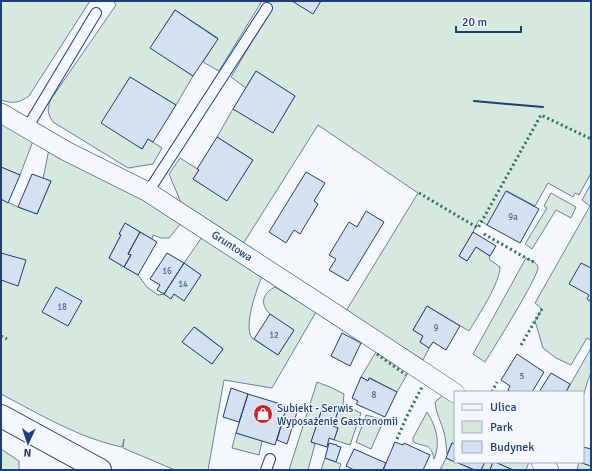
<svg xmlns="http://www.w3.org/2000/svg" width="592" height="471" viewBox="0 0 592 471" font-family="Signika,sans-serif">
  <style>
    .green { fill: #d7e8df; stroke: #687fa3; fill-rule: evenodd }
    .building { fill: #d5e0f0; stroke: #1d3f73 }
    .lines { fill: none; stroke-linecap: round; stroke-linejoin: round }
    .lane-casing { stroke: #1d3f73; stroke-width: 12 }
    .street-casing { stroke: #1d3f73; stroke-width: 20 }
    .secondary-casing { stroke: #1d3f73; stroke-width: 24 }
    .lane { stroke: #f4f7fb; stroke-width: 10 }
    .street { stroke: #f4f7fb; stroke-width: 19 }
    .secondary { stroke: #f4f7fb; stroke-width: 22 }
    .hedge { stroke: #2c6c60; stroke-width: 3; stroke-dasharray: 2 3; stroke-linecap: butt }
    .wall { stroke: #1d3f73; stroke-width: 2 }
    .labels { text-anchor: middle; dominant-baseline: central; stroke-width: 3; stroke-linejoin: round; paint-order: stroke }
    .number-label { font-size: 9px; fill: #4b6792 }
    .street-label { font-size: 11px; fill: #1d3f73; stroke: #f4f7fb }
    .poi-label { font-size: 11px; fill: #1d3f73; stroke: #f4f7fb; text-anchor: start }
  </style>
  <rect width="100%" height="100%" fill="#f4f7fb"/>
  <!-- green -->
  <path class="green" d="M1,1h89l-61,95c-10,7 -16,8 -28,4z
    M113,1h149l-43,70 -16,-9 15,-24 -43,-28 -24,38 42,28 -17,29 -46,-28 12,72 6,-10 14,9 -9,16 -25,4 -75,-46c-6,-9 -6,-13 -2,-23l65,-94z
    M262,1h329v172l-12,22 -4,-2 -2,4 -25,-14 -13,23 -28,-15 -20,34 -8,-5 -6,12 -14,24 8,5 9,-14 14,9 -1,3 11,8c0,16 -22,49 -31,64l-42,-25 -14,24 10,6 -3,6 9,6 -6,12 -77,-49 72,-118 -100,-68 -75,119 -61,-39 -13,-31 11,-16 19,12 -6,9 34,21 26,-40 -36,-23 16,-28 40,23 22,-36 -39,-25 -10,17 -15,-11 41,-69z
    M1,123l32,18 -13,34 -19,-8z
    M49,149l107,54 26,19 -13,16h-8l-8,-3 -1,4 -27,-16 -6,11 2,1 -12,23 29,17 9,12 11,8 6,-1 7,4 3,-4 10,6 17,-25 -17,-12 18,-26 60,39c-5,13 -19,50 -10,62l26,17 16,-25c-8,-5 -17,-9 -24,-16 -11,-10 -7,-21 5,-27l41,25 -44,76 -48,-8 -16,90h-33l-52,-22 1,-9 -2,8c-43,-9 -83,-33 -121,-53v-195l17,8 19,7 14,-33 -8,-2zM195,327l28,22 -11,15 -29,-22z
    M591,184v156l-4,-2 -16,27 -15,-7 -13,-10 -8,-27 7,-12 -7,-6 55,-97 -8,-6z
    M551,193l25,14 -5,11 -15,-8 -24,39 -7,-5 22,-36 -3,-2z
    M526,258c4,2 11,4 12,9 1,9 -45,82 -53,95l-12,-8z
    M591,348v25l-3,7 -5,17v-5h-17z
    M377,350l32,21 -12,21 -27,-14 -2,3 -7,-4z
    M317,382l13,5 14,7 -1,11 18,8 -11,32 -16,-5 4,-12 -5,-2 5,-15 -15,-5 -12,36 4,2 -7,26h-19z
    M443,395l12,8v41l-3,-1 -5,11c-1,-7 -1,-15 -3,-22 -3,-10 -8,-19 -9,-30z
    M427,412c9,14 14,31 7,47 -3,-15 -7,-12 -19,-16l-2,-2v-3z
    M366,415l18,5 -13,29 -15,-7z
    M236,433l26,8 -3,14 -27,-7z
    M1,449l18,12v9h-18z
    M325,458l16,6 -2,6h-18z
    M446,458l24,10 -1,2h-29z
    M485,462h8l-3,8h-9z
    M495,462h34l-3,8h-13z
    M579,462l12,4v4h-14z"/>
  <!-- building -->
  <path class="building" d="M292,1h29l-8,13z
    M175,10l43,29 -25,37 -43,-28z
    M256,71l39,25 -22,37 -40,-24z
    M130,77l46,28 -23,37 -5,-3 -6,10 -41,-26z
    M217,137l36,23 -26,41 -34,-22 6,-9 -2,-1z
    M1,167l19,8 -12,28 -7,-4z
    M306,172l19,11 -11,18 4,3 -18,30 -6,-4 -8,13 -17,-11z
    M32,174l19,7 -14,33 -19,-7z
    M506,191l33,18 -19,34 -33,-18z
    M366,211l18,11 -36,59 -19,-11 7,-11 -7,-4 20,-33 8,5z
    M125,223l15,9 -12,22 3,1 -7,12 -15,-9 12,-23 -2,-1z
    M140,232l17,10 -19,33 -14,-8 7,-12 -3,-1z
    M473,232l23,14 -6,10 -14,-9 -9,14 -8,-5z
    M1,253l25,7 -8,26 -17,-6z
    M167,253l17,10 -20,31 -7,-4 3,-5 -10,-6z
    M184,263l17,12 -17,26 -10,-7 -3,5 -7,-5z
    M581,263l10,5v34l-4,-3 2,-4 -20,-11z
    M56,287l26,14 -14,25 -26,-14z
    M427,306l33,20 -14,24 -13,-8 -4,6 -9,-6 3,-6 -10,-6z
    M270,314l24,16 -16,25 -24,-16z
    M194,327l29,22 -11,15 -30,-22z
    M342,333l19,10 -11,23 -19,-10z
    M517,354l27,18 -12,20h-12l-2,-1 -1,1h-6l-3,-2 2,-4 -9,-6z
    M551,373l19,11 -4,8h-27z
    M361,377l7,4 1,-3 28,14 -12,25 -29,-13 2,-3 -6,-3z
    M231,388l17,6 -9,28 -16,-5z
    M248,394l39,12 -12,39 -39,-12z
    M287,406l11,3 -11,35 -10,-4z
    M323,406l15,5 -5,15 5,2 -4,12 -5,-2 -2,9 -16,-5z
    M395,442l8,3 1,-2 26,12 -7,15h-40z
    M329,443l8,2v1l4,1 -5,15 -11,-4z
    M452,443l3,1v18l-9,-4z
    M583,447l8,2v17l-12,-4h4z
    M354,449l32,14 -3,7h-29l-8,-4z
    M456,462h29l-4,8h-6z
    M493,462h2l18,8h-23z"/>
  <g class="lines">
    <!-- lane casing -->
    <g class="lane-casing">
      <path id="lane" d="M27,128l69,-115
        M148,192l119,-184
        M266,470l4,-11"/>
    </g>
    <!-- street casing -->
    <g class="street-casing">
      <path id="street" d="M1,113l65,38 82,41 186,121 121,80
        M541,462l8,8"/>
    </g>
    <!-- secondary casing -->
    <g class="secondary-casing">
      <path id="secondary" d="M1,416l99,54"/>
    </g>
    <!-- lane -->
    <use href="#lane" class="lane"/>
    <!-- street -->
    <use href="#street" class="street"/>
    <!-- secondary -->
    <use href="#secondary" class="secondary"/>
    <!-- hedge -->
    <path class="hedge" d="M419,193l59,35 63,-113 50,24
      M484,234l42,24 10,5
      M1,336l6,3
      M521,345l21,-36
      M377,354l29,21
      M492,392l5,-10
      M397,439l9,-21 17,-33"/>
    <!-- wall -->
    <path class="wall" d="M474,101l69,6"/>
  </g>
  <!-- icons -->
  <defs>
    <g id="shop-disc" transform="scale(1)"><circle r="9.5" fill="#c62828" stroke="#f4f7fb"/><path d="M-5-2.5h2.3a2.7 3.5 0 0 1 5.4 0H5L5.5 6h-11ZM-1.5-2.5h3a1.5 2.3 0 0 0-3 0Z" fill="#fff"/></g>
  </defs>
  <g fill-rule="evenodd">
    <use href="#shop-disc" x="263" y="414"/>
  </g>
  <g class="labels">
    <!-- number labels -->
    <g class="number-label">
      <text x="513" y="217">9a</text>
      <text x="167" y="271">16</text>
      <text x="183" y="284">14</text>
      <text x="62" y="307">18</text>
      <text x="436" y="328">9</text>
      <text x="274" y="335">12</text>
      <text x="522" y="376">5</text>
      <text x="374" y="395">8</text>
    </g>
    <!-- street labels -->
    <g class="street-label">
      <text transform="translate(232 246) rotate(33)">Gruntowa</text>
    </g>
    <!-- poi labels -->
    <g class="poi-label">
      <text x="277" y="408">Subiekt - Serwis<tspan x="277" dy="13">Wyposażenie Gastronomii</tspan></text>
    </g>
  </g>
  <!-- border -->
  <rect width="592" height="471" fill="none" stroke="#1d3f73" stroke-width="4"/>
  <!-- legend -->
  <rect x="454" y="391" width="130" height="72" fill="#f4f7fb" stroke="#9eadc5"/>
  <rect x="462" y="404" width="20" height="6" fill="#f4f7fb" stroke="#9eadc5"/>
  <text x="490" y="411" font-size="12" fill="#1d3f73">Ulica</text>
  <rect x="462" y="421" width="20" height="12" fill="#d7e8df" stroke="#9eadc5"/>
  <text x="490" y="431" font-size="12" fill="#1d3f73">Park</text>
  <rect x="462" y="441" width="20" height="12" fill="#d5e0f0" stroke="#9eadc5"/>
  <text x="490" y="451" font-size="12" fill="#1d3f73">Budynek</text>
  <!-- north arrow -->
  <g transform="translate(28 443) rotate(183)" stroke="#f4f7fb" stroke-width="3" paint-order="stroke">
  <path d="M0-3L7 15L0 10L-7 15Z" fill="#1d3f73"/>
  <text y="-6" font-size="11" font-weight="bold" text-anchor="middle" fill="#1d3f73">N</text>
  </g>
  <!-- scale -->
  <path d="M456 26v6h65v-6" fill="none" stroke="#1d3f73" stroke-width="2"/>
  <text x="462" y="26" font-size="12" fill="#1d3f73" stroke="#f4f7fb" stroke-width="3" paint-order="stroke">20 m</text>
</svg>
